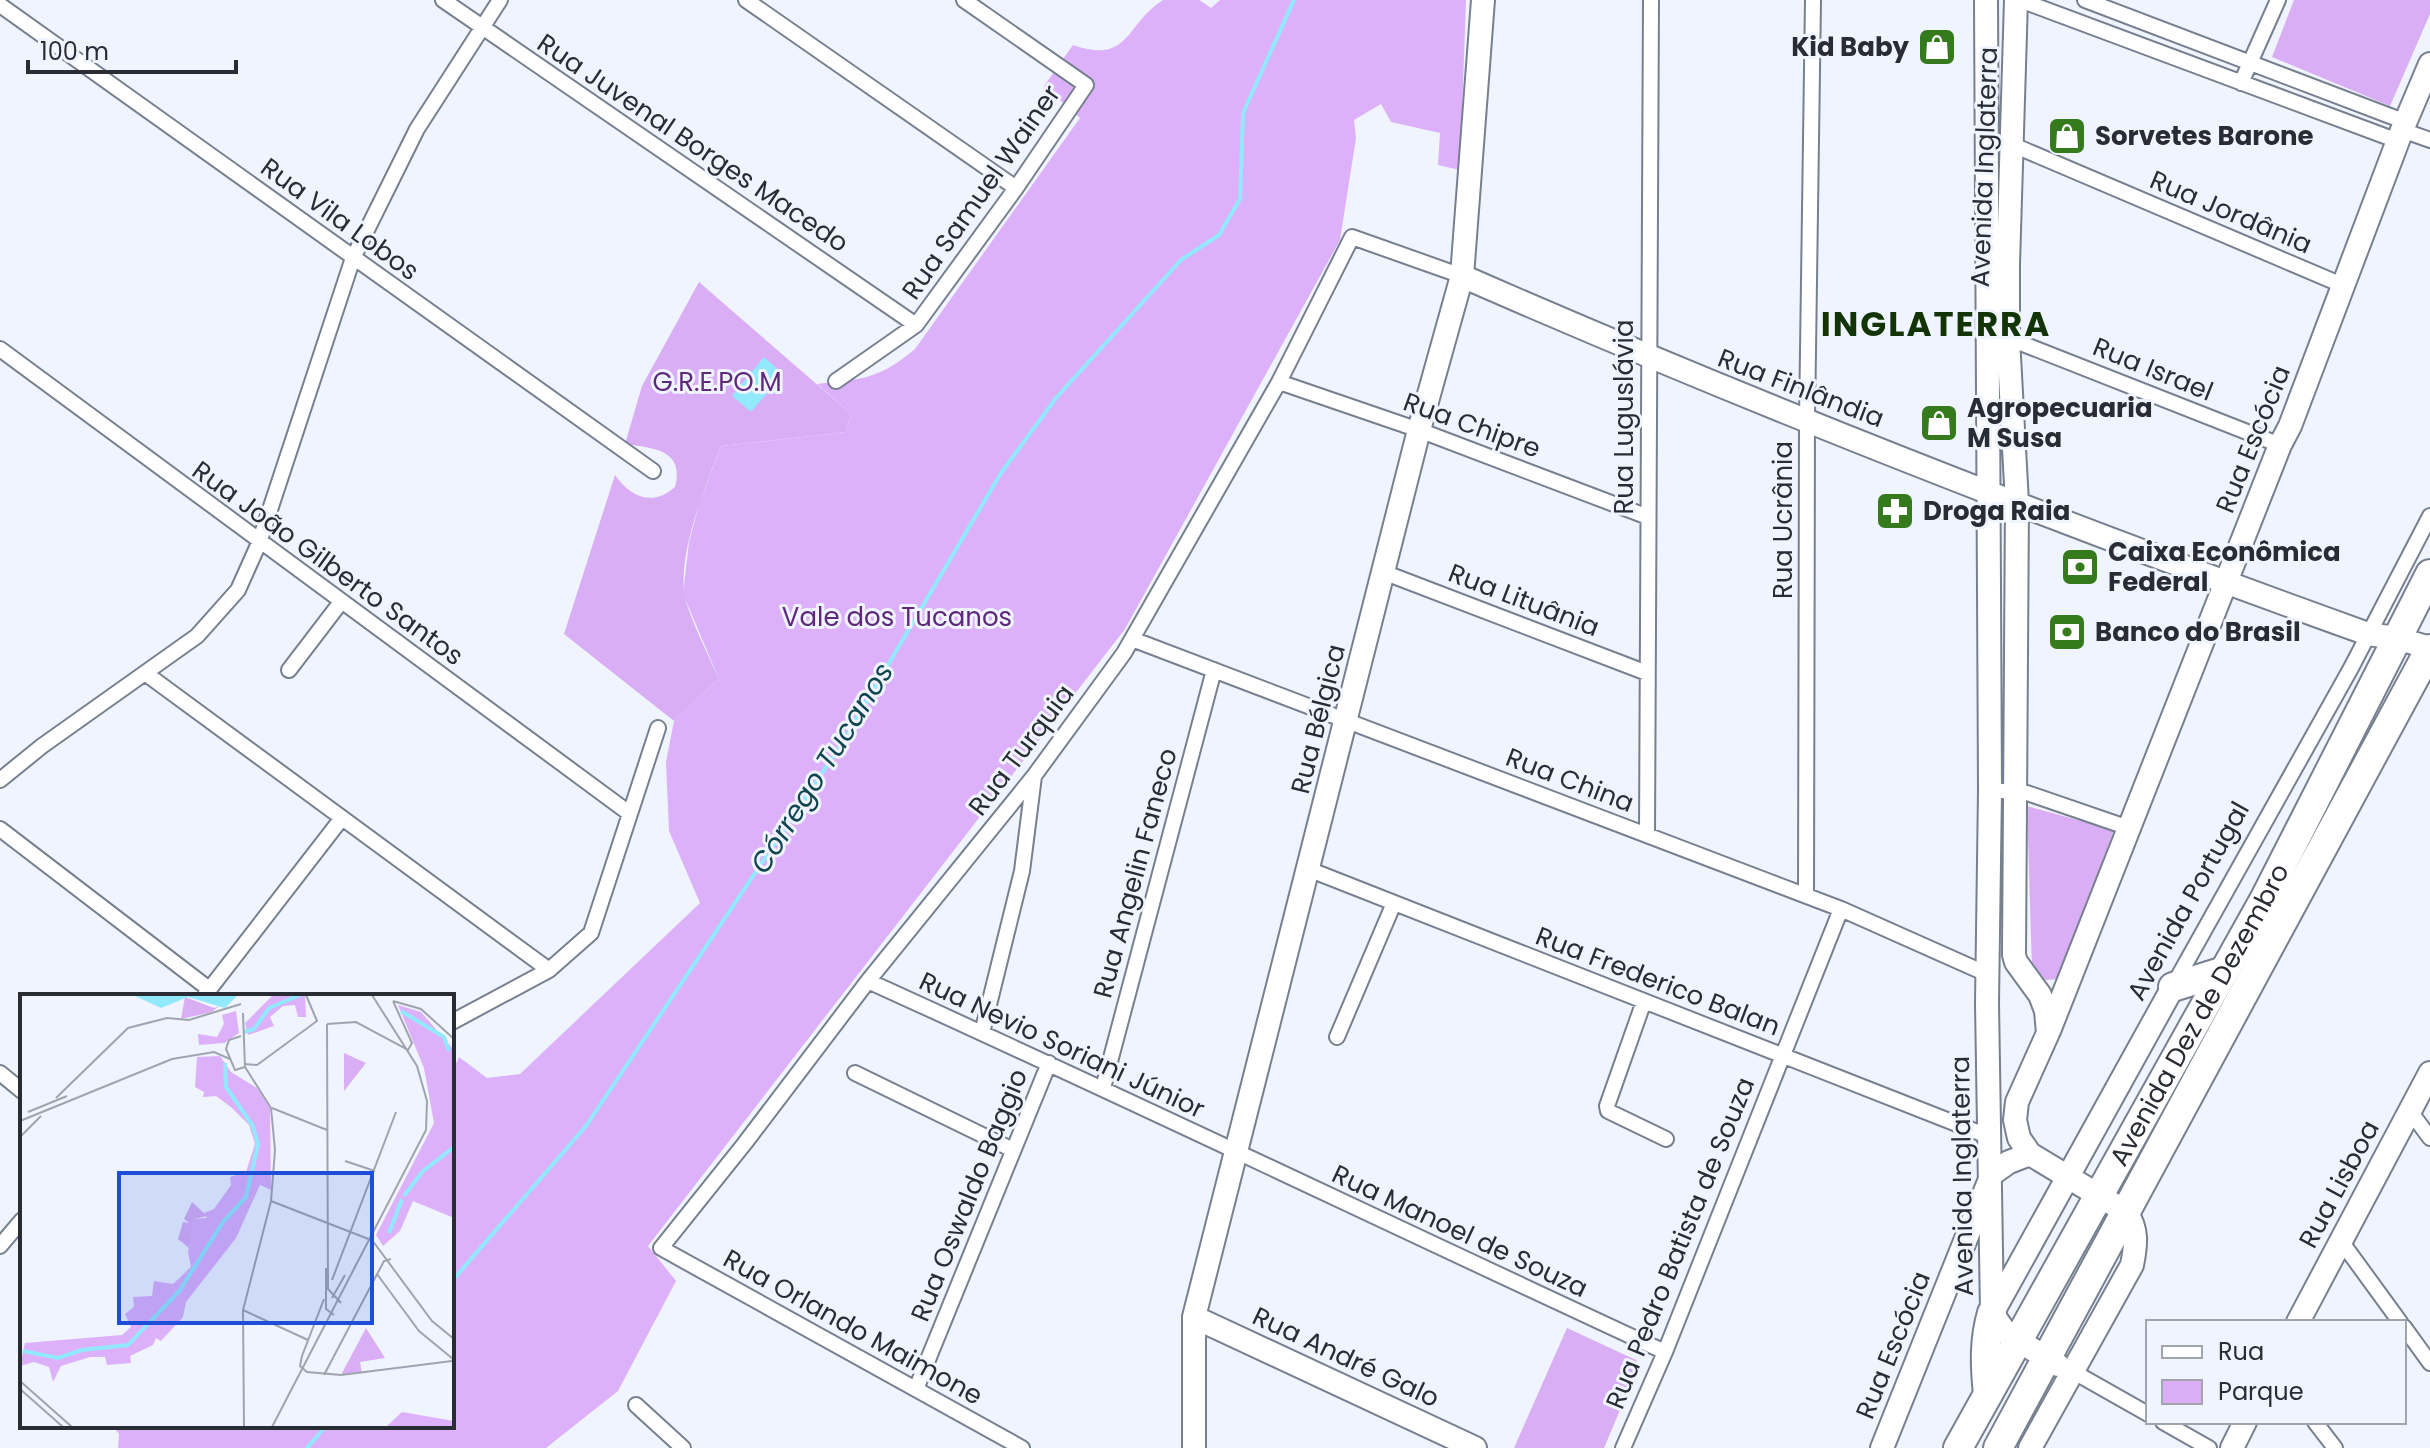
<svg xmlns="http://www.w3.org/2000/svg" width="2430" height="1448" viewBox="0 0 2430 1448" font-family="Poppins,sans-serif">
  <style>
    .green { fill: #d9aef4 }
    .forest { fill: #ddb1f9 }
    .water { fill: #92e9fb }
    .lines { fill: none; stroke-linecap: round; stroke-linejoin: round }
    .stream { stroke: #92e9fb; stroke-width: 4 }
    .street-casing { stroke: #77808f; stroke-width: 18 }
    .secondary-casing { stroke: #77808f; stroke-width: 26 }
    .highway-casing { stroke: #77808f; stroke-width: 32 }
    .street { stroke: #fff; stroke-width: 14 }
    .secondary { stroke: #fff; stroke-width: 22 }
    .highway { stroke: #fff; stroke-width: 28 }
    .labels { text-anchor: middle; dominant-baseline: central; stroke-width: 6; stroke-linejoin: round; paint-order: stroke }
    .poi-label { font-size: 26px; font-weight: bold; fill: #292d33; stroke: #eff4ff; text-anchor: start }
    .street-label { font-size: 26px; fill: #292d33; stroke: #eff4ff }
    .park-label { font-size: 26px; fill: #5e297b; stroke: #eff4ff }
    .water-label { font-size: 28px; font-style: italic; fill: #10454f; stroke: #eff4ff }
    .district-label { font-size: 34px; font-weight: bold; letter-spacing: 2px; fill: #133407; stroke: #eff4ff }
    .inset-river { fill: none; stroke: #92e9fb; stroke-width: 4 }
    .inset-road { fill: none; stroke: #a0a4ad; stroke-width: 2 }
    .view { fill: #1d4ed8; fill-opacity: 0.15; stroke: #1d4ed8; stroke-width: 4 }
    .inset-edge { fill: none; stroke: #292d33; stroke-width: 4 }
  </style>
  <rect width="100%" height="100%" fill="#eff4ff"/>
  <!-- green -->
  <path class="green" d="M2294,0h136v14l-40,92 -118,-49z
    M699,282l152,132 -5,18 -125,14c-16,42 -41,100 -37,146 1,16 27,69 35,87l-45,42 -110,-87 51,-159c15,22 38,32 60,12 10,-38 -23,-39 -50,-43l17,-58z
    M2027,806l87,24 -56,149 -12,1 -14,-12z
    M1567,1328l69,32 3,5 -35,83h-90z"/>
  <!-- forest -->
  <path class="forest" d="M1163,0h36l12,8 9,-8h246l-6,170 -22,-5 2,-32 -49,-11 -10,-18 -27,16 2,18 -16,102 -215,389 -477,617 28,35 -58,110 -72,57h-428l1,-14 -6,-8h339v-354l7,-15 28,21 33,-4 180,-171 -31,-72 -3,-69 8,-41 45,-42 -36,-85 6,-52 10,-38 22,-58 125,-14 5,-18 -34,-30c46,-5 62,-5 98,-35l165,-231 -36,-32 29,-41c57,20 52,-21 90,-45z"/>
  <!-- water -->
  <path class="water" d="M764,357l19,17 -32,38 -19,-16z"/>
  <g class="lines">
    <!-- stream -->
    <path class="stream" d="M452,1281l134,-155 256,-383 159,-270 55,-75 125,-138 38,-25 21,-36 3,-86 51,-113
      M307,1448l19,-22"/>
    <!-- street casing -->
    <g class="street-casing">
      <path id="street" d="M443,0l473,325
        M746,0l270,188
        M2020,0l378,141
        M2085,0l321,122
        M0,5l653,466
        M2241,83l37,-83
        M2402,130l28,10
        M2013,145l329,140
        M2008,338l272,107
        M0,349l629,464
        M836,381l80,-56 100,-137 70,-103 -122,-85
        M1279,382l140,48 229,87
        M1383,572l264,101
        M1132,639l709,270 146,65
        M289,670l52,-68
        M145,673l404,297
        M0,780l42,-34 155,-110 41,-46 21,-47 94,-285 64,-129 83,-129
        M1990,790l37,3 102,35
        M0,829l209,160
        M1647,835l4,-835
        M1308,869l682,268
        M1806,895l1,-474 6,-421
        M868,981c267,121 531,248 797,371
        M2173,986l178,-318 79,-152
        M205,995l137,-177
        M1644,1001l-37,105 1,5 58,28
        M452,1022l97,-52 42,-37 67,-205
        M982,1033l40,-162 12,-95
        M1337,1037l57,-134
        M0,1073l22,18
        M855,1073l158,77
        M1103,1088l111,-418
        M2410,1111l20,27
        M2341,1241l59,81
        M0,1246l22,-26
        M2404,1327l26,36
        M2072,1371l76,43
        M916,1389l133,-326
        M636,1405l47,43
        M2163,1422l46,26
        M2315,1422l20,26
        M1022,1448l-361,-200 84,-105 123,-162 166,-205 90,-123 155,-271 73,-145 110,39
        M1623,1448l42,-96 176,-443"/>
    </g>
    <!-- secondary casing -->
    <g class="secondary-casing">
      <path id="secondary" d="M1986,0l4,790 -3,213 5,310 14,20 52,32
        M2016,0l-8,264v74l9,165 -3,452 2,7 24,33 6,16 2,22 -31,69 -2,18 4,18 11,16 96,58c12,17 10,33 6,53l-102,183
        M1462,276c297,130 600,248 906,358l28,4 34,10
        M2049,1031l231,-586 10,-19 112,-296 28,-66
        M1993,1312l180,-325
        M1194,1317l281,131
        M2298,1322l132,-249
        M1194,1448v-131l225,-887 43,-154 21,-276
        M1882,1448l110,-274 17,-12 21,-8
        M2232,1448l13,-26"/>
    </g>
    <!-- highway casing -->
    <g class="highway-casing">
      <g id="highway">
        <path d="M2173,987l51,-16"/>
        <path d="M1988,1394c-3,-28 -4,-54 4,-81"/>
        <path id="s1" d="M1958,1448l307,-550 165,-324"/>
        <path d="M1998,1448l432,-799"/>
      </g>
    </g>
    <!-- street -->
    <use href="#street" class="street"/>
    <!-- secondary -->
    <use href="#secondary" class="secondary"/>
    <!-- highway -->
    <use href="#highway" class="highway"/>
  </g>
  <!-- icons -->
  <defs>
    <g id="shop-square" transform="scale(2)"><rect x="-9" y="-9" width="18" height="18" rx="4" fill="#357a1c" stroke="#eff4ff"/><path d="M-5-2.5h2.3a2.7 3.5 0 0 1 5.4 0H5L5.5 6h-11ZM-1.5-2.5h3a1.5 2.3 0 0 0-3 0Z" fill="#fff"/></g>
    <g id="pharmacy-square" transform="scale(2)"><rect x="-9" y="-9" width="18" height="18" rx="4" fill="#357a1c" stroke="#eff4ff"/><path d="M-2-6h4v4h4v4h-4v4h-4v-4h-4v-4h4Z" fill="#fff"/></g>
    <g id="bank-square" transform="scale(2)"><rect x="-9" y="-9" width="18" height="18" rx="4" fill="#357a1c" stroke="#eff4ff"/><path d="M-6-4H6V4H-6ZM0-2.3a2.3 2.3 0 1 0 0 4.6a2.3 2.3 0 1 0 0-4.6Z" fill="#fff"/></g>
  </defs>
  <g fill-rule="evenodd">
    <use href="#shop-square" x="1937" y="47"/>
    <use href="#shop-square" x="2067" y="136"/>
    <use href="#shop-square" x="1939" y="423"/>
    <use href="#pharmacy-square" x="1895" y="511"/>
    <use href="#bank-square" x="2080" y="567"/>
    <use href="#bank-square" x="2067" y="632"/>
  </g>
  <g class="labels">
    <!-- poi labels -->
    <g class="poi-label">
      <text x="1909" y="47" text-anchor="end">Kid Baby</text>
      <text x="2095" y="136">Sorvetes Barone</text>
      <text x="1967" y="408">Agropecuaria<tspan x="1967" dy="30">M Susa</tspan></text>
      <text x="1923" y="511">Droga Raia</text>
      <text x="2108" y="552">Caixa Econômica<tspan x="2108" dy="30">Federal</tspan></text>
      <text x="2095" y="632">Banco do Brasil</text>
    </g>
    <!-- street labels -->
    <g class="street-label">
      <text transform="translate(693 143) rotate(34)">Rua Juvenal Borges Macedo</text>
      <text transform="translate(1984 167) rotate(-88)">Avenida Inglaterra</text>
      <text transform="translate(981 192) rotate(-55)">Rua Samuel Wainer</text>
      <text transform="translate(2231 212) rotate(23)">Rua Jordânia</text>
      <text transform="translate(340 219) rotate(36)">Rua Vila Lobos</text>
      <text transform="translate(2153 369) rotate(22)">Rua Israel</text>
      <text transform="translate(1801 388) rotate(21)">Rua Finlândia</text>
      <text transform="translate(1624 417) rotate(-90)">Rua Luguslávia</text>
      <text transform="translate(1472 425) rotate(20)">Rua Chipre</text>
      <text transform="translate(2253 439) rotate(-68)">Rua Escócia</text>
      <text transform="translate(1783 520) rotate(-90)">Rua Ucrânia</text>
      <text transform="translate(328 563) rotate(36)">Rua João Gilberto Santos</text>
      <text transform="translate(1524 600) rotate(21)">Rua Lituânia</text>
      <text transform="translate(1318 719) rotate(-76)">Rua Bélgica</text>
      <text transform="translate(1021 750) rotate(-53)">Rua Turquia</text>
      <text transform="translate(1570 780) rotate(21)">Rua China</text>
      <text transform="translate(1135 873) rotate(-75)">Rua Angelin Faneco</text>
      <text transform="translate(2188 901) rotate(-61)">Avenida Portugal</text>
      <text transform="translate(1658 981) rotate(21)">Rua Frederico Balan</text>
      <text stroke="none"><textPath href="#s1" startOffset="496">Avenida Dez de Dezembro</textPath></text>
      <text transform="translate(1062 1045) rotate(25)">Rua Nevio Soriani Júnior</text>
      <text transform="translate(1962 1176) rotate(-91)">Avenida Inglaterra</text>
      <text transform="translate(2339 1184) rotate(-62)">Rua Lisboa</text>
      <text transform="translate(969 1195) rotate(-68)">Rua Oswaldo Baggio</text>
      <text transform="translate(1460 1231) rotate(25)">Rua Manoel de Souza</text>
      <text transform="translate(1680 1243) rotate(-68)">Rua Pedro Batista de Souza</text>
      <text transform="translate(853 1327) rotate(29)">Rua Orlando Maimone</text>
      <text transform="translate(1893 1345) rotate(-68)">Rua Escócia</text>
      <text transform="translate(1346 1357) rotate(25)">Rua André Galo</text>
    </g>
    <!-- park labels -->
    <g class="park-label">
      <text x="717" y="382">G.R.E.PO.M</text>
      <text x="897" y="617">Vale dos Tucanos</text>
    </g>
    <!-- water labels -->
    <g class="water-label">
      <text transform="translate(822 768) rotate(-58)">Córrego Tucanos</text>
    </g>
    <!-- district labels -->
    <g class="district-label">
      <text x="1936" y="324">INGLATERRA</text>
    </g>
  </g>
  <!-- overview -->
  <g transform="translate(20 994)">
    <rect width="434" height="434" fill="#eff4ff"/>
    <path d="M165,3l29,11 5,-2 -7,6 -31,7zM324,59l22,10 -22,28zM172,208l15,14 -13,3 -5,29 -11,-9 5,-17 6,1 -5,-4zM346,334l19,30 -25,4 2,11 -21,2z" fill="#d9aef4"/>
    <path d="M253,1h32l1,22h-8l-3,-12 -12,1 -13,11 4,9 -26,9 -3,-12zM378,11l23,7 33,38v168l-41,-17 -13,30 -17,15 -7,-11 58,-112 -10,-55zM216,17l3,22 -15,10 -25,2 -1,-11 19,3 7,-13 -2,-9zM200,62l11,16 26,16 13,20 1,82 -11,-5 -24,53 -50,64 -3,15 -22,24 -5,-3 -3,7 -23,11 1,7 -24,2 -2,-8h-15l-29,9 -8,16 -4,-15 -15,-5 -14,4 5,-23 97,-8 9,-8 -6,-13 9,-7 -1,-10 19,-1 2,-15 19,3 18,-17 -3,-15 6,-33 13,-1 -3,-5 10,-4 17,-24 -1,-8 16,-5 9,-28 -6,-19 -17,-17 -16,-12 -13,1 1,-5 -9,-5 2,-30zM382,418l52,9v6h-68z" fill="#ddb1f9"/>
    <path d="M113,1h103l1,1 -12,12 -37,-11 -27,11z" fill="#92e9fb"/>
    <path class="inset-river" d="M381,17l43,26 5,14M224,38l10,-3 15,-21 31,-13M384,202l18,-24 32,-25M369,239l13,-34M3,357l35,7 24,-8 46,-5 52,-55 43,-68 23,-25 12,-53 -5,-18 -27,-39 -1,-24"/>
    <path class="inset-road" d="M373,7l28,8 33,30M223,19l2,54M307,30l1,265 13,14M307,30l29,-2 52,28 4,-7 -19,-42M221,42l-12,4 -3,9 9,21 10,-3M225,70l12,1 60,-44 -11,-26M36,104l72,-70 39,-10 22,2 52,-16M252,114l55,22M8,118l39,-16M0,127l152,-62 42,-7 16,7M0,143l21,-21M325,167l30,10M251,207l100,39M352,246l60,81 22,18M306,274v41l8,6M357,280l42,57 34,28M312,286l64,-168M312,304l13,-23M304,305l-22,57 -2,10 7,6 34,3 111,-14M223,316l65,30M304,381l60,-114 7,-2M0,387l52,46M0,395l43,38M224,433l-1,-117 28,-109 4,-51 -4,-42 -26,-41M252,433l154,-297 1,-29 -10,-35 -45,-71"/>
    <path class="view" d="M99,179h253v150h-253z"/>
    <rect width="434" height="434" class="inset-edge"/>
  </g>
  <!-- legend -->
  <rect x="2146" y="1320" width="260" height="104" fill="#eff4ff" stroke="#a0a4ad" stroke-width="2"/>
  <rect x="2162" y="1346" width="40" height="12" fill="#ffffff" stroke="#a0a4ad" stroke-width="2"/>
  <text x="2218" y="1360" font-size="24" fill="#292d33">Rua</text>
  <rect x="2162" y="1380" width="40" height="24" fill="#d9aef4" stroke="#a0a4ad" stroke-width="2"/>
  <text x="2218" y="1400" font-size="24" fill="#292d33">Parque</text>
  <!-- scale -->
  <path d="M28 60v12h208v-12" fill="none" stroke="#292d33" stroke-width="4"/>
  <text x="40" y="60" font-size="24" fill="#292d33" stroke="#eff4ff" stroke-width="6" paint-order="stroke">100 m</text>
</svg>
